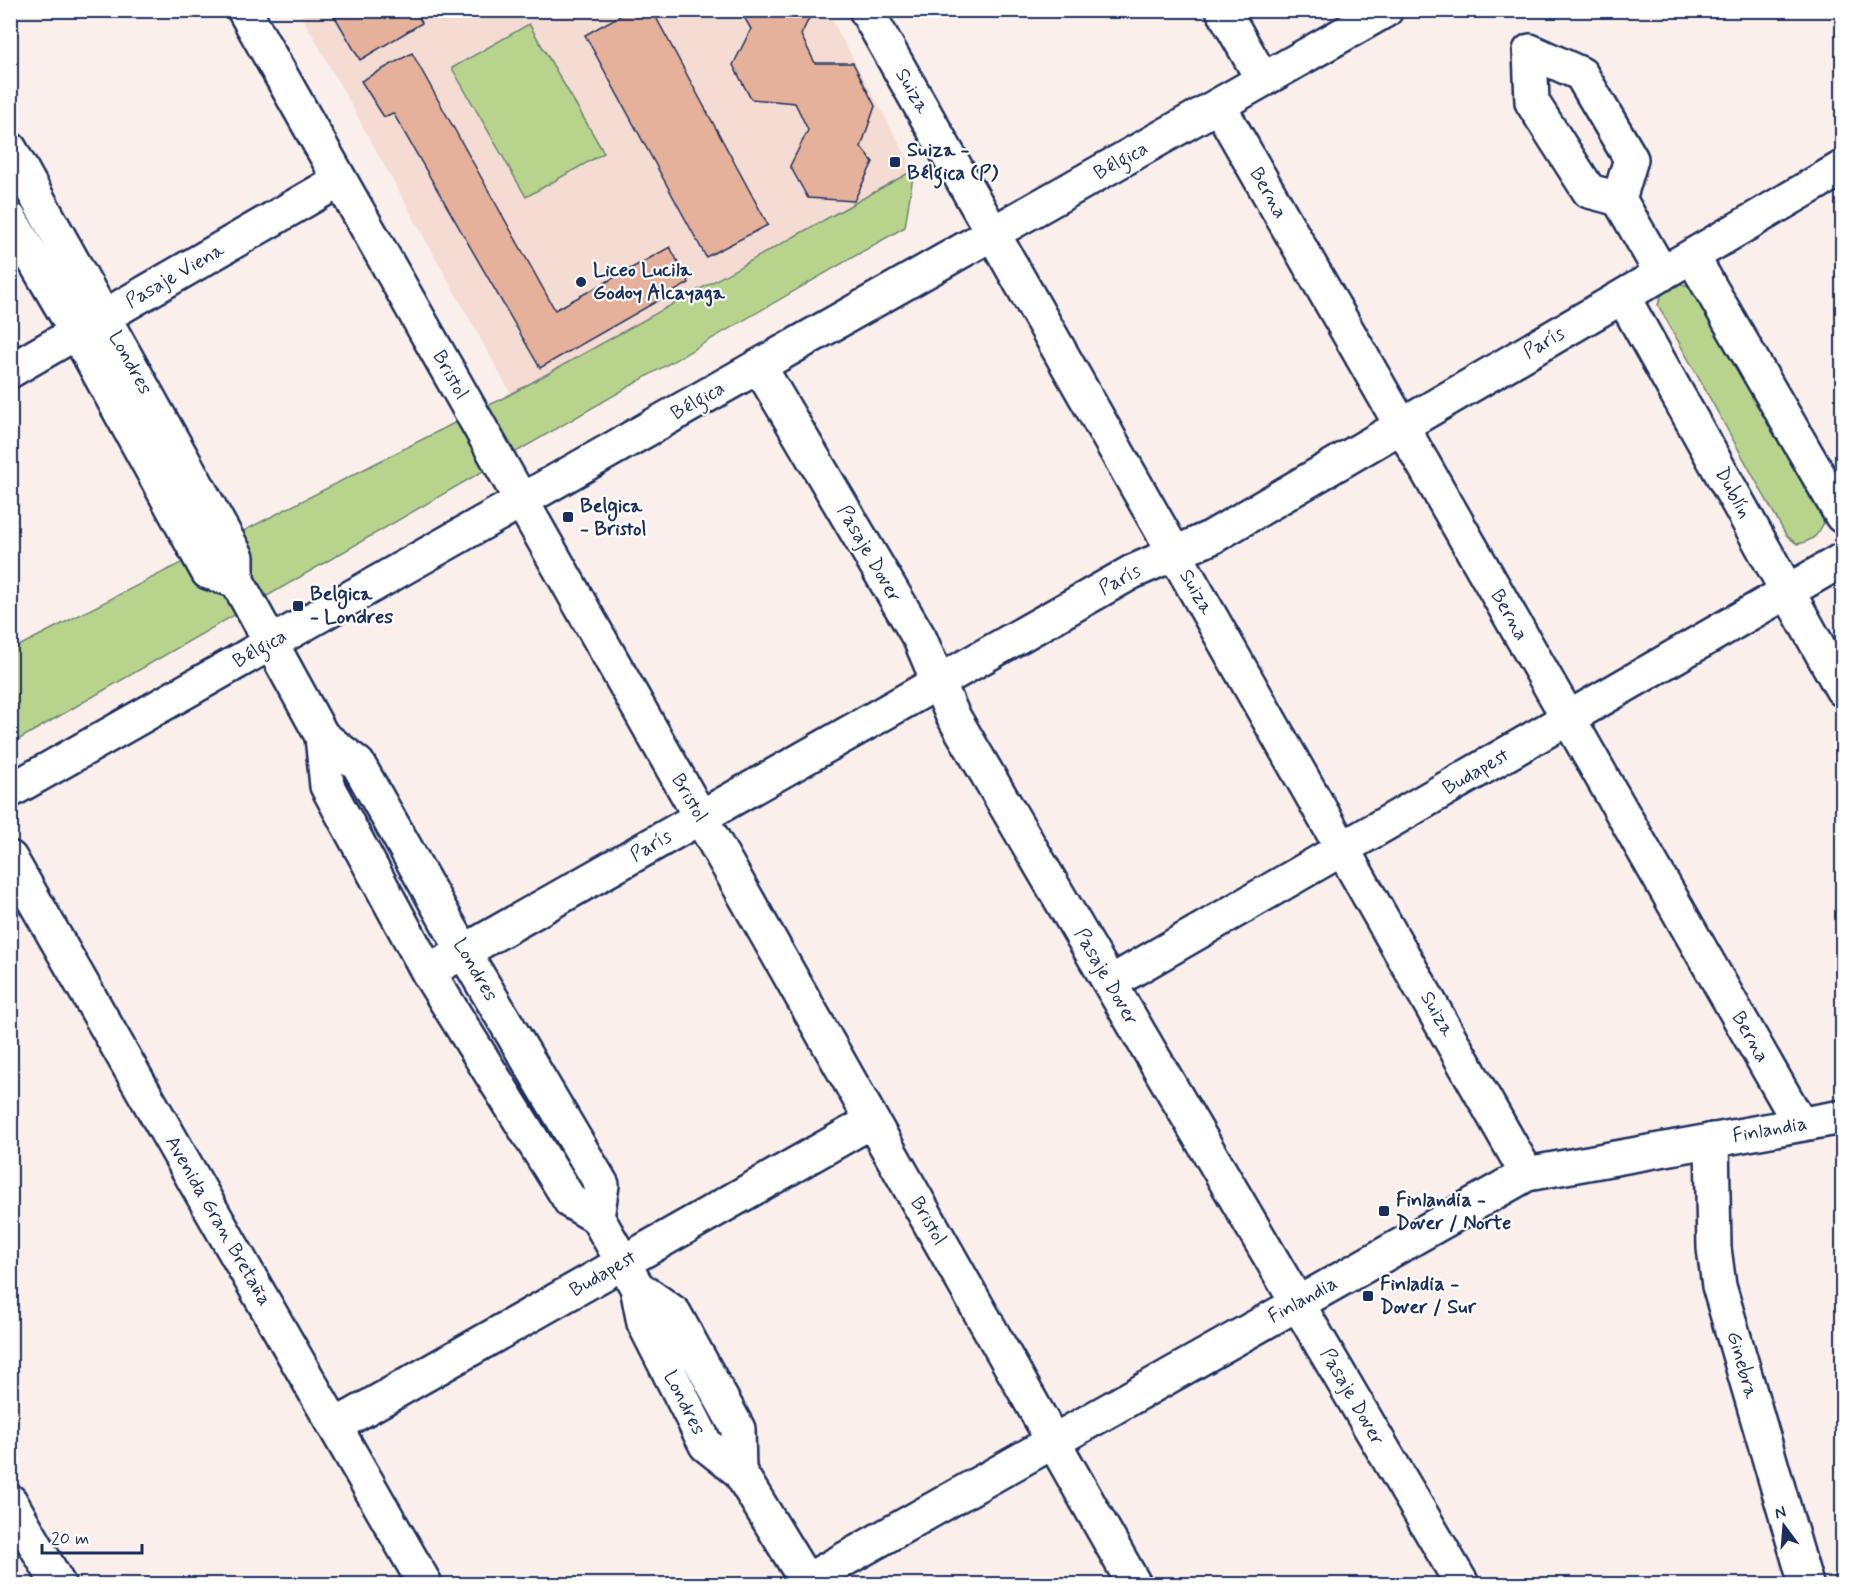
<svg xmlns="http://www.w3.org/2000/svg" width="1853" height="1595" viewBox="0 0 1853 1595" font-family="Mynerve,sans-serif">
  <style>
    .built { fill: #f4dcd3 }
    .green { fill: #b8d48c; stroke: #6a8275; stroke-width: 1.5 }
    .building { fill: #e6b19a; stroke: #1b2f5e; stroke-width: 1.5 }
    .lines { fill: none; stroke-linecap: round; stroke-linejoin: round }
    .street-casing { stroke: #1b2f5e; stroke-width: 38 }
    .secondary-casing { stroke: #1b2f5e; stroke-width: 38 }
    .street { stroke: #fff; stroke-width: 33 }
    .secondary { stroke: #fff; stroke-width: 33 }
    .poi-dot { fill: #1b2f5e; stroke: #fff; stroke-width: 2 }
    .labels { text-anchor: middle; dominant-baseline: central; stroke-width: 4.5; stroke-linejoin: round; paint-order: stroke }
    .street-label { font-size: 20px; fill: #1b2f5e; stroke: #fff }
    .poi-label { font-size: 20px; font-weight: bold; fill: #1b2f5e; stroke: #fff; text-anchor: start }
  </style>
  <rect width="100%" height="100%" fill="#faefeb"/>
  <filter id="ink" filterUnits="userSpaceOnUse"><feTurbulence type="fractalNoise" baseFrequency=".0167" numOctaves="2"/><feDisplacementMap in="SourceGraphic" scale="12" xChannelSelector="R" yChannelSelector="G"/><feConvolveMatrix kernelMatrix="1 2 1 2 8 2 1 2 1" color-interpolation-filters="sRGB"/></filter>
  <g filter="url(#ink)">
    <!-- built -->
    <path class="built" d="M299,11h528l87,159 -403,224z"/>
    <!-- green -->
    <path class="green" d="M529,24l75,129 -78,44 -74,-129z
      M914,170l-9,57 -894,517v-94l500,-256z
      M1672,282l18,4 134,236c-6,14 -12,19 -27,22l-11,-9 -124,-223 -4,-7 5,-14z"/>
    <!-- building -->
    <path class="building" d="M331,10h84l7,13 -62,37z
      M630,10h22l116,215 -62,32 -121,-222z
      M740,10h73l-12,25 14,28h38l22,43 -14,41 12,15 -19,39 -46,-3 -18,-32 18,-36 -13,-27 -44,-4 -18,-34 18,-36z
      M412,53l143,257 115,-63 19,36 -149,85 -147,-255 -9,4 -23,-36z"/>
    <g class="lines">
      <!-- street casing -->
      <g class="street-casing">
        <path id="street" d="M244,10l890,1574
          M1223,10l40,70
          M1530,51l51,23 50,85 -12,40 -30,-8 -57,-89z
          M1219,106l581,1018
          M10,149l227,408v24l85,155 5,50 101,186 143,230 26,15 40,70 7,36 62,122 33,26 69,113
          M1619,199l43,75
          M10,219l67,114 131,239 29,9
          M1692,256l150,260
          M1623,297l219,392
          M759,366l161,273 32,75 510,870
          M10,371l330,-191
          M322,736l36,28 106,188 138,233 -5,32
          M10,791l1376,-781
          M428,972l704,-400 80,-35 630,-369
          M1110,983l732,-423
          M1712,1140l2,108 5,38 87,298
          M637,1287l37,26 64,116 1,42
          M335,1426l537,-305
          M10,1501l48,83"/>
      </g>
      <!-- secondary casing -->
      <g class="secondary-casing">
        <path id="secondary" d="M866,10l661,1164
          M10,858l415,726
          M801,1584l726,-410 315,-57"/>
      </g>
      <!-- street -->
      <use href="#street" class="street"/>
      <!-- secondary -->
      <use href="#secondary" class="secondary"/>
    </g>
  </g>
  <!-- markers -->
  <g class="poi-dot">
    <rect x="889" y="156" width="12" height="12" rx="3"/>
    <circle cx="581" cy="282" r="6"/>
    <rect x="562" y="511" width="12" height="12" rx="3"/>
    <rect x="292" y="600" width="12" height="12" rx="3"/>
    <rect x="1378" y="1205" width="12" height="12" rx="3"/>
    <rect x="1362" y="1290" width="12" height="12" rx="3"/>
  </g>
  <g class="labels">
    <!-- street labels -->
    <g class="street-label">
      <text transform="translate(912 91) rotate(60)">Suiza</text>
      <text transform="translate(1121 161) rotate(-29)">Bélgica</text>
      <text transform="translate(1268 193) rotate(60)">Berna</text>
      <text transform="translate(175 276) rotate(-30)">Pasaje Viena</text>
      <text transform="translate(1544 343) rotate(-30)">París</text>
      <text transform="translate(130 363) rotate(61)">Londres</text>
      <text transform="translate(450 375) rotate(61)">Bristol</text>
      <text transform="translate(698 401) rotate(-30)">Bélgica</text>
      <text transform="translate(1733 493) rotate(61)">Dublín</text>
      <text transform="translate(869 554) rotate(60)">Pasaje Dover</text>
      <text transform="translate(1120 580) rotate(-28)">París</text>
      <text transform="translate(1196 592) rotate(60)">Suiza</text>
      <text transform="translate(1509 615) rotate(60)">Berna</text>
      <text transform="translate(260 649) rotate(-30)">Bélgica</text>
      <text transform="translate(1476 772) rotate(-30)">Budapest</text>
      <text transform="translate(689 798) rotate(60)">Bristol</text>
      <text transform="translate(651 846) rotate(-30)">París</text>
      <text transform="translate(475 970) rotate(60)">Londres</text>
      <text transform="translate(1106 977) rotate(60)">Pasaje Dover</text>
      <text transform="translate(1437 1014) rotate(60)">Suiza</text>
      <text transform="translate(1750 1037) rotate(60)">Berna</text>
      <text transform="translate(1770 1130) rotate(-10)">Finlandia</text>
      <text transform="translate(218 1221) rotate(60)">Avenida Gran Bretaña</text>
      <text transform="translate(928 1221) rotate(60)">Bristol</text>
      <text transform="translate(603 1274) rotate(-30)">Budapest</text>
      <text transform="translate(1303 1300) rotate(-29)">Finlandia</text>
      <text transform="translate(1742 1365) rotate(74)">Ginebra</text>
      <text transform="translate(1352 1397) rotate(60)">Pasaje Dover</text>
      <text transform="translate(684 1403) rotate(63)">Londres</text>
    </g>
    <!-- poi labels -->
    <g class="poi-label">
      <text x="907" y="150">Suiza -<tspan x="907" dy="23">Bélgica (P)</tspan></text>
      <text x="593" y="270">Liceo Lucila<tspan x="593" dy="23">Godoy Alcayaga</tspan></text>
      <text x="580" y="506">Belgica<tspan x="580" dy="23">- Bristol</tspan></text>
      <text x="310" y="594">Belgica<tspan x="310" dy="23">- Londres</tspan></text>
      <text x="1396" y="1200">Finlandia -<tspan x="1396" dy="23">Dover / Norte</tspan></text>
      <text x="1380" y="1284">Finladia -<tspan x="1380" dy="23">Dover / Sur</tspan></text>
    </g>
  </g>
  <!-- margin -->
  <rect width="1853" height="1595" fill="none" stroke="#fff" stroke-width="36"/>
  <rect x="18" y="18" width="1817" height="1559" fill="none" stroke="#1b2f5e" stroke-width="2" filter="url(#ink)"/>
  <!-- north arrow -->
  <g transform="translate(1784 1526) rotate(344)" stroke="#ffffff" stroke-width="4.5" paint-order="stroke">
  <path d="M0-4.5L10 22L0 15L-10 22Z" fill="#1b2f5e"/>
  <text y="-9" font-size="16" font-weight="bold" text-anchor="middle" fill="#1b2f5e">N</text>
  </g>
  <!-- scale -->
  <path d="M42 1544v9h100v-9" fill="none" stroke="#1b2f5e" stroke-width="3"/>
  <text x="51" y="1544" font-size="18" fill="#1b2f5e" stroke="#ffffff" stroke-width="4.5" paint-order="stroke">20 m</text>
</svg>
